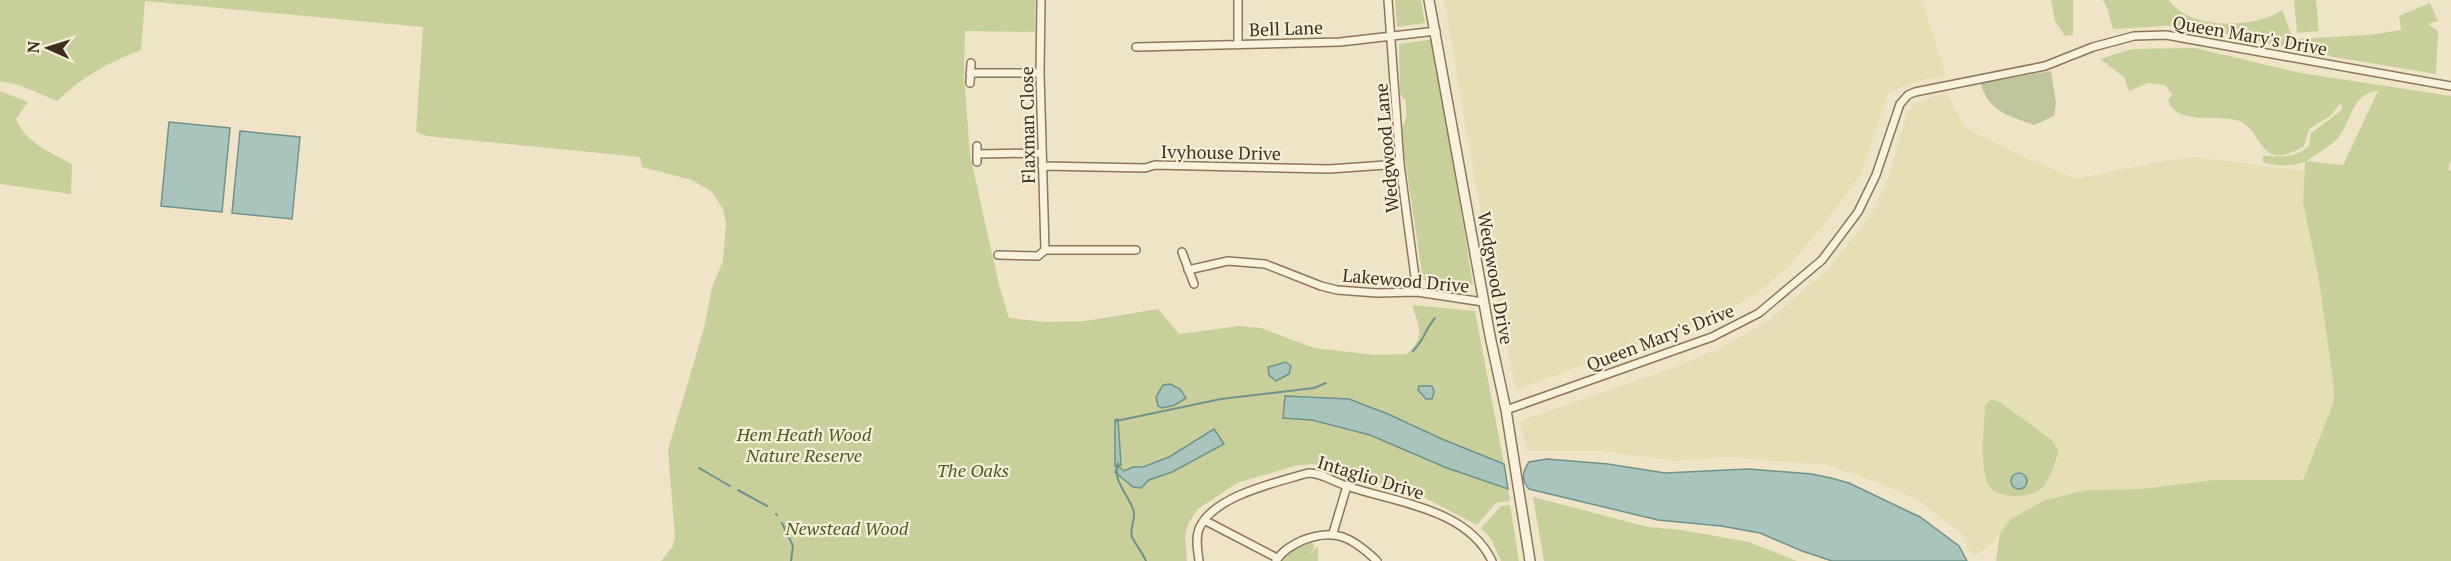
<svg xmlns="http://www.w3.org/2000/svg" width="2451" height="561" viewBox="0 0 2451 561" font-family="'PT Serif',serif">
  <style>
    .farmland { fill: #e6deb5 }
    .green { fill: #c9cf9b; fill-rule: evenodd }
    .cemetery { fill: #bfc49a }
    .water { fill: #a9c4bc; stroke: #6f938a; stroke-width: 1.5 }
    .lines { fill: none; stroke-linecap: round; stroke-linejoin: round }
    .stream { stroke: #6f938a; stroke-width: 2 }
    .minor-casing { stroke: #8d765c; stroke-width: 10 }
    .tertiary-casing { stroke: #8d765c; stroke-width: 12 }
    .minor { stroke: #faf1dc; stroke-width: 7 }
    .tertiary { stroke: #faf1dc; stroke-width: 9 }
    .labels { text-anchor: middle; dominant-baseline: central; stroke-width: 4.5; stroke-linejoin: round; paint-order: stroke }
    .street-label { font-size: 18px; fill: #3d2e20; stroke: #f7eed8 }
    .park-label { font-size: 18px; font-style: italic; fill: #4d5a26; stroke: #f7eed8 }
  </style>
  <rect width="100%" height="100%" fill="#f0e4c8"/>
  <!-- farmland -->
  <path class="farmland" d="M1444,0h478l24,76 -20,3 -37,13 -28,82 -36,49 -38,45 -28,24 -44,25 -199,73 -23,-106z
    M1946,92l19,36 57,28 54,23 77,-16 40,-6 111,14 -1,32 15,71 15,106 1,21 -31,79h-89l-72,9 -54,1 -43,10 -34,19 -21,26 -15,11 -5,-3 -8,-19 -44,-34 -36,-16 -54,-19 -101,-8 -50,4 -76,-10h-74l-7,-30 150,-52 46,-19 52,-29 60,-52 42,-53 18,-37 18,-62 7,-13z"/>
  <!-- green -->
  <path class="green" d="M0,0h1035v32l-70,-1 -1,44 6,80 29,130 10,33 38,4 38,-1 73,-12 21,25 60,-8 22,2 53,20 62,7 31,-1c19,-19 12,-25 5,-49l63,6 29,153 -62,-25 -32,-16 -79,-25 -46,-2 -2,22 29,2 58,15 77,33 61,21 2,12 -14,2 -19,22 -58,-30 -90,-27 -17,-4 -17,2 -58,17 -39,26 -10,15 -3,12 2,25h-526l12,-15 2,-9 -7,-87 36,-122 8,-41 11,-26 3,-38 -3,-14 -11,-17 -20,-12 -50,-13 -2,-10 -213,-21 -11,-4 7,-105 -278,-26 -4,49c-32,12 -59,27 -84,51l-38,-16 -19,-4zM1214,429l9,15 -51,28 -23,8 -2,4 -7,-17 29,-10z
    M1395,0h26l4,23 -28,4z
    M2051,0h22v35l-8,1 -10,-15z
    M2103,0h66c20,30 86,29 113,10l11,29 75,-4 33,-5 -2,-14 31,-13 8,18 -10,3 10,7 -2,43 -126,-21 -107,-24 -35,-3 -55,3 -5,-19z
    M2294,0h22l3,31 -22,2z
    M1433,39l40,246 -50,-5 -18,-121 -3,-31 4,-10v-17l-6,-7 -1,-50z
    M2195,48l106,25 150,23v64l-3,10 3,1v390h-455l4,-28 11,-14 34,-19 43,-10 54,-1 72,-9h89l31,-79 -1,-21 -15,-106 -15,-71 2,-41c-13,4 -29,5 -42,0l-1,-6c18,0 32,3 47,-10l2,-13 27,-20 4,-4 -1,-6 -12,14 -20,12 -5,17c-48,29 -39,-19 -68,-26 -21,-5 -59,5 -68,-19l4,-7 -7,-9 -17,-2 -19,8 -5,-14 -24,-18 32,-10zM2378,91l-35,74 -37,-4c10,-7 22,-13 31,-22 15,-17 13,-45 41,-48z
    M0,91l28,11 -12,17c11,25 34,33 56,45l-1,30 -71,-10z
    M1991,399l10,4 52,38 5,10c-1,8 -10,32 -16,37 -12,11 -46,12 -54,-4 -9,-19 -4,-56 -3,-78z
    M1533,497l115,30 34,3 67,12 48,19h-253z
    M1510,505l9,56h-18l-10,-22 -10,-11 20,-22z
    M1311,541l4,6 -7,9 10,-10v15h-37l8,-9z"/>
  <!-- cemetery -->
  <path class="cemetery" d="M2051,71l5,32 -2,13 -20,9c-27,-10 -44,-13 -54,-42z"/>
  <!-- water -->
  <path class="water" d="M169,122l61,6 -8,84 -61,-6z
    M240,131l60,6 -8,82 -60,-6z
    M1286,362l5,4 -2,8 -13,7 -7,-6 -1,-8z
    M1170,384l10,5 6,9 -11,7 -13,3 -4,-2 -2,-9 7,-12z
    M1419,386h13l2,6 -2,7h-6l-8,-9z
    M1285,396l64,3 39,15 54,25 62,25 4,25 -61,-21 -77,-33 -58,-15 -29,-2z
    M1118,419l3,46 -6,1v-46z
    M1214,429l10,15 -52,28 -23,8 -8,8 -8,-1 -18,-15 3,-6 6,5 9,-4h10l26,-10z
    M1547,459l61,5 57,9 83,-4 64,5 19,4 18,5 71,34 39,29 8,15h-135l-30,-10 -42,-18 -39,-7 -63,-6 -129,-31c-8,-9 -7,-16 0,-27z
    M2011 481a8 8 0 1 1 16 0a8 8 0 1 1-16 0Z"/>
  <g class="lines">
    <!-- stream -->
    <path class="stream" d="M1413,351c12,-12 12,-22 22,-33
      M1116,421l105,-22 93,-11 12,-5
      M1118,463c-6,18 9,29 15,46 4,10 -4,18 -1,28 4,8 10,15 14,24
      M699,468l31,18
      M738,490l29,16
      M776,514l1,1
      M782,523l11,23 -2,15"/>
    <!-- minor casing -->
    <g class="minor-casing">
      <path id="minor" d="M1041,0l-1,73 5,177
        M1238,0v45
        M1388,0l12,164 17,128
        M1136,47l204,-5 96,-11
        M970,73h70
        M970,83l1,-20
        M977,146v16
        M977,154l65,-1
        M1042,166l103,2 10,-3 174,4 71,-5
        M1182,252l12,32
        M998,255l40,1 7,-6h91
        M1188,270l40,-9 37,3 56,22 16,4 40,3 40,-1 66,10
        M1506,410l206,-73 47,-24 63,-53 36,-48 18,-37 24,-71 8,-9 7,-3 130,-26 48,-19 41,-11 32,-1 285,51
        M1204,520l73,38
        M1333,533l14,-47
        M1199,561c-1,-10 -4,-22 0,-32 13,-33 79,-47 109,-56 15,0 25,9 39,13 49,17 120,22 145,75
        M1276,561c6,-10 15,-15 25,-20 33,-14 51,-4 76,20"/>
    </g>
    <!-- tertiary casing -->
    <g class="tertiary-casing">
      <path id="tertiary" d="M1429,0l61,336 16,74 24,151"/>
    </g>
    <!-- minor -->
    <use href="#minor" class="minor"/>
    <!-- tertiary -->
    <use href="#tertiary" class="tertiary"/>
  </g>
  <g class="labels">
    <!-- street labels -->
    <g class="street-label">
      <text transform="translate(1286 28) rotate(-2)">Bell Lane</text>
      <text transform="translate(2250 35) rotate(10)">Queen Mary's Drive</text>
      <text transform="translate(1027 125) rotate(-91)">Flaxman Close</text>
      <text transform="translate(1386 148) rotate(-95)">Wedgwood Lane</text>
      <text transform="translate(1221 152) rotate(1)">Ivyhouse Drive</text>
      <text transform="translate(1496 278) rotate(80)">Wedgwood Drive</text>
      <text transform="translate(1406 280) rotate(5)">Lakewood Drive</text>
      <text transform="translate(1660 337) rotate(-21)">Queen Mary's Drive</text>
      <text transform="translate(1371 477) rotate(17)">Intaglio Drive</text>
    </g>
    <!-- park labels -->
    <g class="park-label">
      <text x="804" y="434">Hem Heath Wood<tspan x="804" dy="21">Nature Reserve</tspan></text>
      <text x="973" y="470">The Oaks</text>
      <text x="847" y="528">Newstead Wood</text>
    </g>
  </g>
  <!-- north arrow -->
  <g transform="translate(48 48) rotate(273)" stroke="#f7eed8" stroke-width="4.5" paint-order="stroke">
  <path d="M0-4.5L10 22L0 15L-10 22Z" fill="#3d2e20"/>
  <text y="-9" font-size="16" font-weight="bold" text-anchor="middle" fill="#3d2e20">N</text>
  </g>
</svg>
